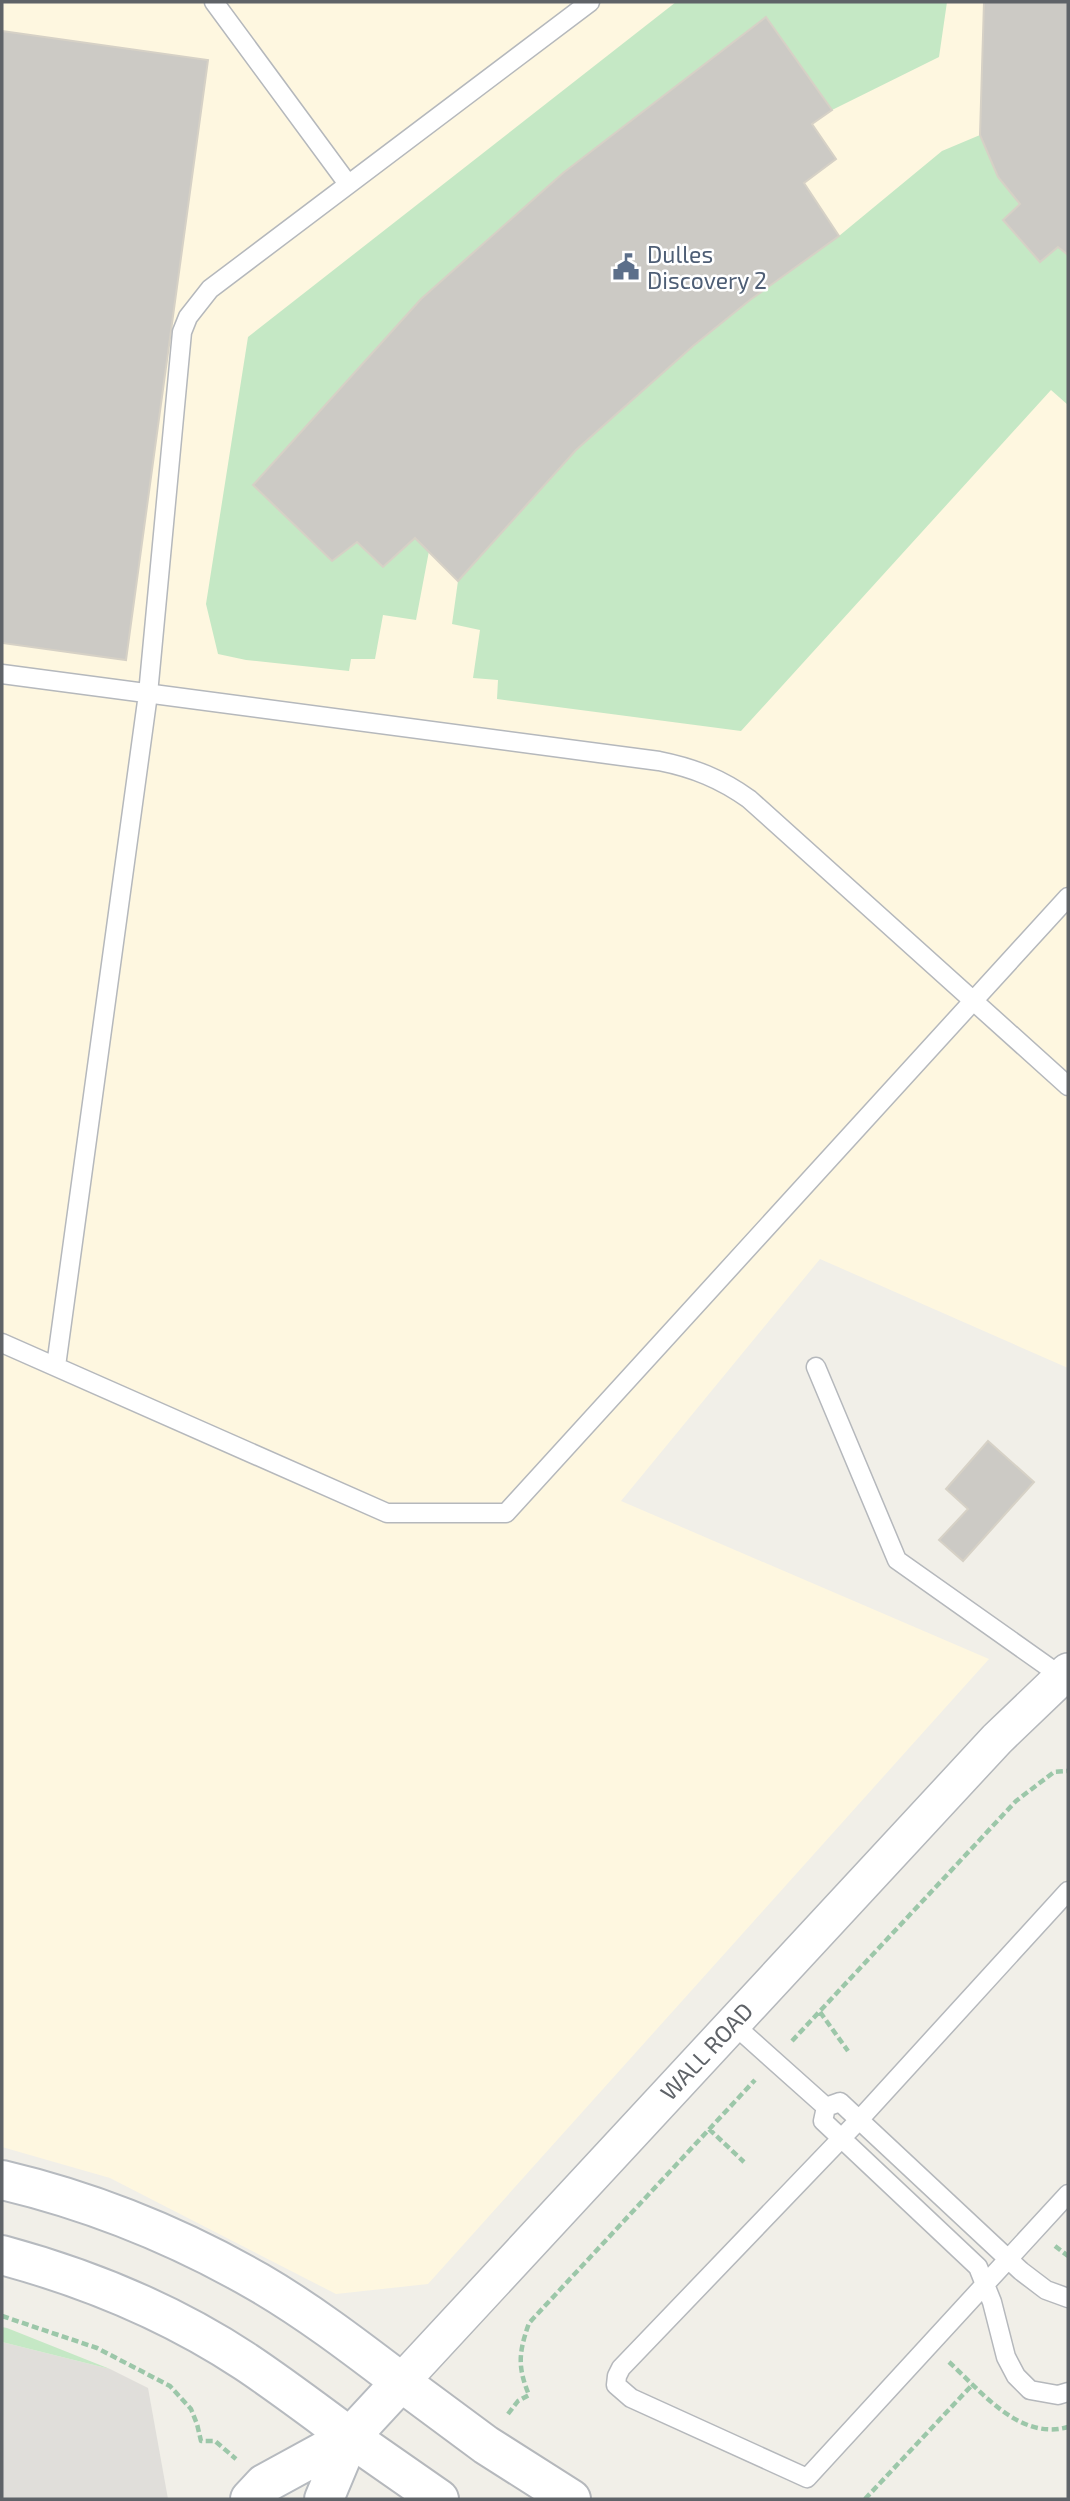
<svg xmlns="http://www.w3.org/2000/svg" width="1070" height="2501" viewBox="0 0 1070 2501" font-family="'Exo 2',sans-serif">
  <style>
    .commercial { fill: #fef7e0 }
    .industrial { fill: #e0deda }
    .green { fill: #c5e8c5 }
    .building { fill: #cccac5; stroke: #d6d1c6; stroke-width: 2 }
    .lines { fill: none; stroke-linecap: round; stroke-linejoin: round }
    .service-casing { stroke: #b5b8bc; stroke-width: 21 }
    .minor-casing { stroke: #b5b8bc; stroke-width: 38 }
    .tertiary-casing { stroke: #b5b8bc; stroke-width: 42 }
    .secondary-casing { stroke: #b6babf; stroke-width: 42 }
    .path { stroke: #9cc7a9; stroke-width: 4.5; stroke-dasharray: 7 3.5; stroke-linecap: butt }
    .service { stroke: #fff; stroke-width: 18 }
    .minor { stroke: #fff; stroke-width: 35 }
    .tertiary { stroke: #fff; stroke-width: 38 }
    .secondary { stroke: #fff; stroke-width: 38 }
    .labels { text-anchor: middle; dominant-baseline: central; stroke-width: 5; stroke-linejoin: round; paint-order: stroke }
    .service-label { font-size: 23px; fill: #4e5e75; stroke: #fff; text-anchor: start }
    .street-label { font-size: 23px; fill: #5f6368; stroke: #fff }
  </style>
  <rect width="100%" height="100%" fill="#f1efe8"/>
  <!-- commercial -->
  <path class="commercial" d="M2,2h1066v1366l-248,-109 -199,242 368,158 -561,625 -92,10 -226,-116 -108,-31z"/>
  <!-- industrial -->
  <path class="industrial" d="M2,2342l108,27 38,19 20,111h-166z"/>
  <!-- green -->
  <path class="green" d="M676,2h271l-8,55 -107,53 -66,-93 -203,156 -142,126 -168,186 79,76 25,-19 26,25 32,-29 14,13 -13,69 -33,-5 -8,44h-24l-2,12 -103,-11 -28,-6 -12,-50 42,-267z
    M980,135l18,42 22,27 -17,16 37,42 18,-15 10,8v150l-17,-15 -310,341 -244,-32 1,-19 -25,-2 7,-48 -28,-6 6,-43 118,-131 117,-104 57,-46 89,-64 103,-85z
    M2,2327l5,1 103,41 -108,-27z"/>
  <!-- building -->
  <path class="building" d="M984,2h84v253l-10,-8 -18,15 -37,-42 17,-16 -22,-27 -18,-42z
    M766,17l66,93 -20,14 24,35 -32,24 35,53 -89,64 -57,46 -117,104 -118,131 -43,-43 -32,29 -26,-25 -25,19 -79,-76 168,-186 142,-126z
    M2,31l206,29 -82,600 -124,-17z
    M988,1441l46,41 -71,79 -24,-21 29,-31 -22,-20z"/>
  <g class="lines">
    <!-- service casing -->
    <g class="service-casing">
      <path id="service" d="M214,2l134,182
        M2,674l657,87c35,7 62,18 90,38l319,287
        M2,1343l385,170h119l562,-616
        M56,1366l92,-672 34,-362 6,-15 22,-28 380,-287
        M816,1367l81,193 164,116
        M1068,1891l-209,229 -238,248 -4,8 -1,9 15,13 176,80 261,-284
        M732,2023l94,84
        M826,2107l-3,14 155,146 14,35 14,55 10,19 14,14 28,5 10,-3
        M826,2107l14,-5 181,169 25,19 22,8"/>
    </g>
    <!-- minor casing -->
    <g class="minor-casing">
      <path id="minor" d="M401,2382l596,-643 71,-68"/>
    </g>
    <!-- tertiary casing -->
    <g class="tertiary-casing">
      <path id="tertiary" d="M401,2382l85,63 85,54
        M350,2437l89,62"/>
    </g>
    <!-- secondary casing -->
    <g class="secondary-casing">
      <path id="secondary" d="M2,2180c89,21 176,56 256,102 50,29 97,65 143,100l-51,55 -86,47 -14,15
        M2,2255c85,23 170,58 244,107 36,24 70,50 104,75
        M324,2499l26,-62"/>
    </g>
    <!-- path -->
    <path class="path" d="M820,2012l28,39
      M792,2041l224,-240 38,-29 14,-1
      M709,2129l35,33
      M1055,2246l13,10
      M2,2316l95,32 73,38 21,23 6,15 4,17h14l21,18
      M949,2362c32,29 70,79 119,65
      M508,2414l10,-13 11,-6c-12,-29 -10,-43 0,-72l226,-243
      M865,2499l108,-115"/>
    <!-- service -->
    <use href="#service" class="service"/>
    <!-- minor -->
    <use href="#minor" class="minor"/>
    <!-- tertiary -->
    <use href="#tertiary" class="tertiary"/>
    <!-- secondary -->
    <use href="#secondary" class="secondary"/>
  </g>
  <!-- icons -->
  <defs>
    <g id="civic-bare" transform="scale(2.1)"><path d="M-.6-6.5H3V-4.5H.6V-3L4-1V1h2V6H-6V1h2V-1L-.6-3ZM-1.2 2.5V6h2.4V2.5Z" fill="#5c6f8a" stroke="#fff" stroke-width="2.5" paint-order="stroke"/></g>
  </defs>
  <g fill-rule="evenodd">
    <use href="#civic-bare" x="626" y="267"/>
  </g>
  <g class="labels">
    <!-- service labels -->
    <g class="service-label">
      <text x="647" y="254">Dulles<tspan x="647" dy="26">Discovery 2</tspan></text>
    </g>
    <!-- street labels -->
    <g class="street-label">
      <text transform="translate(706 2051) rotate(-47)">WALL ROAD</text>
    </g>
  </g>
  <!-- border -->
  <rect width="1070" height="2501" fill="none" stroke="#5f6368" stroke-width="7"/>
</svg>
